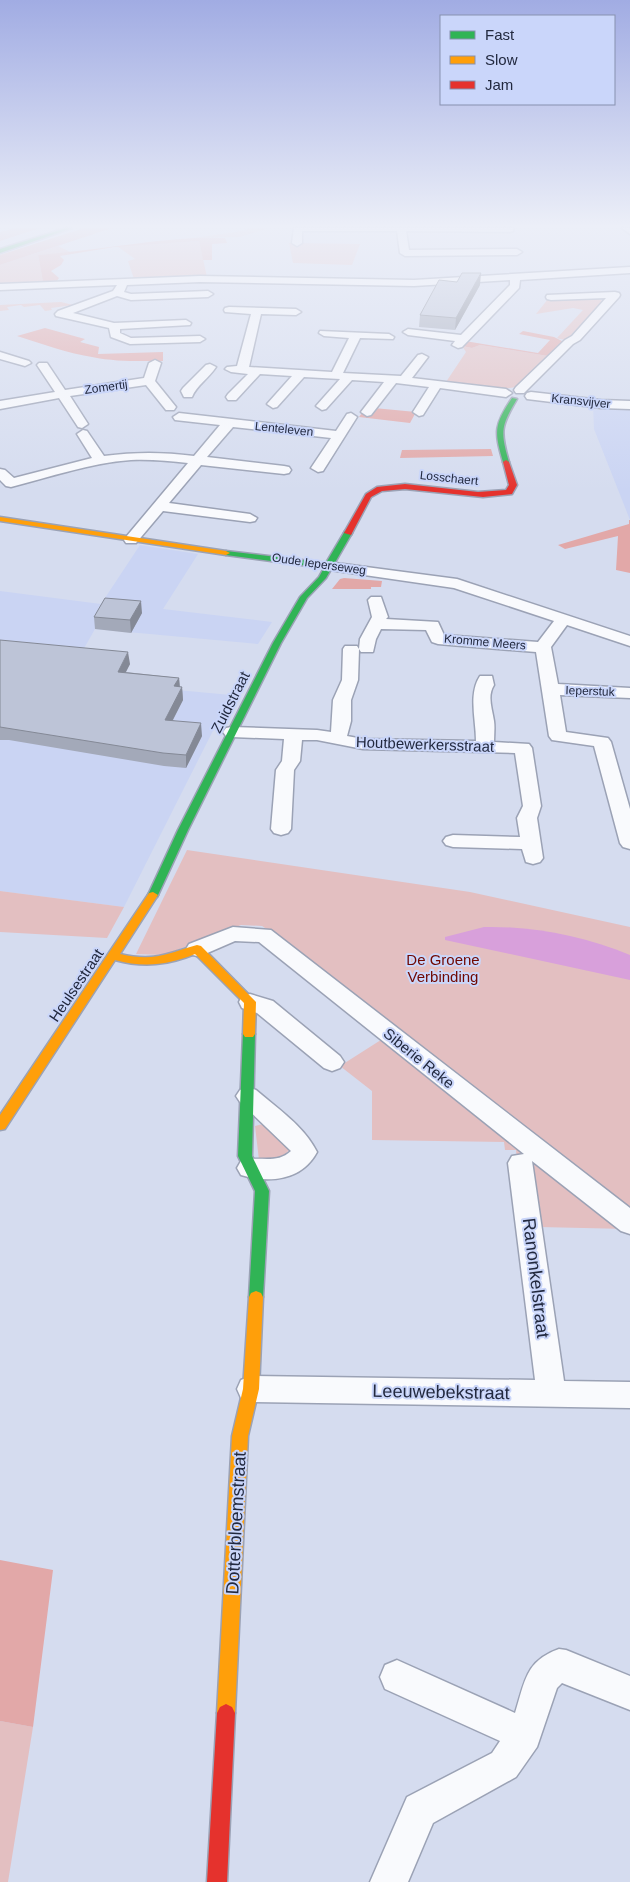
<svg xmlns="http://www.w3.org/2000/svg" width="630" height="1882" viewBox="0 0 630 1882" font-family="Helvetica,sans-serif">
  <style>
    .built { fill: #cad4f3 }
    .green { fill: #e3bfc1 }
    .forest { fill: #e2a8a8 }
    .water { fill: #d8a0db }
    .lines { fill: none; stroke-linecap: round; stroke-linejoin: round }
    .street-casing { stroke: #9ba2b5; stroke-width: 3 }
    .fast-casing { stroke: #9ba2b5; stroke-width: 3 }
    .slow-casing { stroke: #9ba2b5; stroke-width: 3 }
    .jam-casing { stroke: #9ba2b5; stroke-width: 3 }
    .street { fill: #f9fafd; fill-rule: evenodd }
    .fast { fill: #30b455; fill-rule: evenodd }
    .slow { fill: #ff9f0a; fill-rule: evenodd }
    .jam { fill: #e5322d; fill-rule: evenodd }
    .wall { fill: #a3a9b9 }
    .shaded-wall { fill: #848996 }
    .building { fill: #bdc4d7; stroke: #848996 }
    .labels { text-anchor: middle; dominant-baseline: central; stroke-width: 4; stroke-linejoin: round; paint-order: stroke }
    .far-street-label { font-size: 12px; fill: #22293f; stroke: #cad6fa }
    .street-label { font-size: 15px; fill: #22293f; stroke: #cad6fa }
    .park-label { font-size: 15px; fill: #700802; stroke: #cad6fa }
    .near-street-label { font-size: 18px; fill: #22293f; stroke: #cad6fa }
  </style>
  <rect width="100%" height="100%" fill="#d5dcef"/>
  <!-- built -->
  <path class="built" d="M593,405l37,2v113l-36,-91z
    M140,545l58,9 -35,55 109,13 -14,22 -163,-15 -17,30 23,24 130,12 -107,212 -124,-16v-300l101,13z"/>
  <!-- green -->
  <path class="green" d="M251,228h18l-29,9 -46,1 48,-7z
    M199,241l8,36 -73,2 -6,-18 7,-2 -18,-13z
    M289,243l71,1 -8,21 -59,-2z
    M58,246l14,7 -34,2 5,27 82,-2 -125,5v-20z
    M595,297l11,6 -8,8 -4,-1 -24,26 2,1c-5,4 -9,3 -15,1l26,-28 -10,-2 -37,6 12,-15z
    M61,302l12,3 -22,3 1,2 -7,1 -5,-6 -16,2 -3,-2 -14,2 2,3 -9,1v-6z
    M480,345l68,11 -32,31 -13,2 -57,-7 20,-30 -4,-6 10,2z
    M187,850l283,42 160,35v285l-172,-131 -167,-136 -29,-19 -21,-1 -77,30 -28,-1z
    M0,891l124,16 -17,31 -107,-6z
    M384,1038l244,191 -89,-2 -22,-67 -1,-10h-11l-1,-8 -132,-2v-49l-32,-25z
    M263,1124l27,25 -9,10 -22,1 -4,-34z
    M0,1721l33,6 -25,155h-8z"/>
  <!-- forest -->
  <path class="forest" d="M15,228h25l-40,13v-9z
    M84,228h28l-112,37v-10z
    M194,238h31l2,5 -15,1v16h-9l-4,-19 -85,6 -54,9 4,4 -3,5 -10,6 8,7 -3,4h-13l-5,-27c52,-4 104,-14 156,-17z
    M45,328l40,11 -5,3 19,5 -1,7 65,-2v9c-24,0 -47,1 -71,-4 -25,-4 -50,-13 -75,-21z
    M523,331l31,6 10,5 -16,14 -68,-11 -8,3 -10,-2 3,-5 73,12 12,-13 -31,-6z
    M374,408l42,4 -6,11 -51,-6 3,-4z
    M491,449l2,7 -93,2 2,-8z
    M629,520h1v53l-14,-3 2,-34 -53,13 -7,-4 71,-21z
    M344,578l38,3 -1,6h-10v2h-39l8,-10z
    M0,1560l53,10 -20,157 -33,-6z"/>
  <!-- water -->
  <path class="water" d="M484,927c49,-1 100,9 146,28v25l-185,-40v-3z"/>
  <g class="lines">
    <!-- street casing -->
    <g class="street-casing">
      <path id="street" d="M294,228h220l-1,3 -3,1 -104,-1 3,19 108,-1 5,3 -5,3 -112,1 -5,-3 -3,-22h-95v12l-5,3 -5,-3z
        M622,228h8v6z
        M630,267v6l-110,7 -1,8 -57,59 -4,1 -6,-3 3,-4 -47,-6 -5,-3 5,-3 53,6 49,-50v-5l-96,6 -214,-4 -73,3 -3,7 7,2 77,-3 5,3 -5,3 -77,3 -14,-4 -44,17 41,10 72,-3 5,3 -1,2 -70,4v4l11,5 69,-2 5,3 -5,3 -70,2 -19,-7 -2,-9 -53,-12 -1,-2 3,-3 55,-20 4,-6 -117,5v-6l200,-8 214,4z
        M615,292l4,1 1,2 -1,2 -39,43 -7,4 -49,49h-8l-2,-3 2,-3 49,-47 7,-4 34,-38 -55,2 -4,-1 -1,-2 1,-2z
        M229,307l67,2 5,3 -5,3 -35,-1 -12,53 83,5 17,-34 -25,-2 -5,-3 1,-2 69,3 5,3 -1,2 -33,-1 -17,35 58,3 17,-21 4,-1 6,3 -16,21 94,11 6,4 -6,4 -66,-9 -17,27 -4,1 -6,-4 16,-25 -33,-4 -25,32 -4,1 -6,-4 23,-30 -32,-2 -26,29 -4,1 -6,-4 24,-27 -36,-2 -27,30 -4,1 -6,-4 25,-28 -32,-2 -24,26h-8l-2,-3 2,-3 20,-20 -17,-2 -6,-3 2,-2 10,-1 14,-52 -26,-2 -1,-2 1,-2z
        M0,352l29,9 2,2 -6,3 -25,-7z
        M155,360l6,3 -6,18 21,26 -2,3h-8l-20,-25 -76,11 18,28 -6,4 -4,-1 -19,-29 -59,11v-8l55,-9 -18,-27 2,-2h8l18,27 79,-12 5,-15z
        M210,364l6,3c-7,11 -20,19 -24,30h-8l-3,-6 2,-3 23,-23z
        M531,392l70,8 29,1v8l-29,-1 -74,-9 -2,-3 2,-3z
        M179,413l157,18 11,-17 4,-1 6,4 -34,54 -5,1 -7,-4 20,-30 -98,-11 -26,30 77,9 5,1 2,3 -2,3 -5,1 -83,-9 -32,38 81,11 7,4 -2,3 -5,1 -87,-11 -27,32h-10l-2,-3 2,-3 62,-74c-19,-2 -38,-4 -57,-3 -41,3 -81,17 -120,27l-5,-1 -6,-6v-11l5,1 9,8 78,-20 -15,-24 6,-4 4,1 17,25c31,-4 59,-4 90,0l26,-31 -45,-5 -2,-3z
        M328,562l129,17 173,57v10l-63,-21 -16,22 7,37 72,4v10l-70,-3 6,37 42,6 3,4 19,67v40l-7,-2 -3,-4 -26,-97 -42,-6 -3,-4 -13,-84 -98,-8 -6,-2 -6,-12 -45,-1 -5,10 -3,13h-12l-2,-3 -1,31 -7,20v21l-4,15 16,3 113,2c0,-21 -8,-47 4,-65h12l2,9c-7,11 -2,23 0,36 1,7 0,14 0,21l35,2 3,4 9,58 -4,12 6,40 -3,4 -7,2 -7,-2 -4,-13 -69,-2 -7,-2 -3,-4 3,-4 7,-2 67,2 -3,-19 6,-12 -8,-53 -152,-4 -46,-9h-15l-2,21 -6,9 -3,59 -3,4 -7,2 -7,-2 -3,-4 5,-59 6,-9 2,-22 -52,-2 -6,-1 -3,-4 3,-4 6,-1 85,3 14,2 2,-32 9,-20 1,-31 2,-3h12l2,3 1,-10 12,-22 -4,-17 3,-3h10l7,20 -2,2 52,3 6,13 94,7 16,-21 -100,-33 -131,-19 -2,-3 2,-3z
        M233,927l38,3 359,278v26l-9,-3 -89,-70 32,220 66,1v26l-379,-6 -10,-4 -4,-9 4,-9 10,-4 284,4 -27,-217 4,-7 12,-2 -265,-212 -24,-1 -30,13 -8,2 -8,-2 -3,-5 3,-5z
        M250,994l23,7 67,55 4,6 -4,6 -8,3 -8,-3 -67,-55 -15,-5 -3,-6 3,-6z
        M248,1087l8,3c22,19 48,36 61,62 -15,28 -47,32 -76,23l-4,-7 4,-7c18,-6 35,4 50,-10l-51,-49 -4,-6 4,-6z
        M559,1649l7,1 64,26v34l-68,-27 -5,5 -20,59 -21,30 -83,46 -25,59h-38l37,-85 85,-44 8,-12 -115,-52 -5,-12 5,-12 12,-5 118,53c10,-31 10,-52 44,-64z"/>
    </g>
    <!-- fast casing -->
    <g class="fast-casing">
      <path id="fast" d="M66,228h6l-72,25v-4z
        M512,398l5,1c-16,27 -17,32 -8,63l-3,2 -3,-2c-9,-31 -9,-37 9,-64z
        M345,531l7,2 -26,45 -19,20 -26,45 -93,187 -30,65 -1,2h-8l-1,-2 30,-65 95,-187 27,-46 19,-20 5,-9 -98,-13 -4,-2 4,-2 100,12z
        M249,1030l4,1 2,3 -3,122 17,35 -6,106 -2,4 -5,2 -5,-2 -2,-4 6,-106 -17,-35 5,-122 2,-3z"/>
    </g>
    <!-- slow casing -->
    <g class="slow-casing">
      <path id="slow" d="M0,517l226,34 4,2 -4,2 -226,-34z
        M153,892l5,3 -38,59c34,8 46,0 77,-9l4,1 55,56 -1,32 -2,3h-8l-2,-3 1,-31 -49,-49c-27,11 -51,14 -80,6l-110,169 -5,1v-15l149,-222z
        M256,1291l5,2 2,4 -4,92 -11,47 -13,277 -3,6 -6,3 -6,-3 -3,-6 15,-277 11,-47 6,-92 2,-4z"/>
    </g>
    <!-- jam casing -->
    <g class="jam-casing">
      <path id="jam" d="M506,460l3,2 8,23 -5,9 -29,3 -78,-8 -23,2 -11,6 -20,38 -7,-2 22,-39 11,-7 28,-3 73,8 28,-2 3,-5 -6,-23z
        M226,1704l6,3 3,6 -8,169h-20l10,-169 3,-6z"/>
    </g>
    <!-- street -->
    <use href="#street" class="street"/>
    <!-- fast -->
    <use href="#fast" class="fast"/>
    <!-- slow -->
    <use href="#slow" class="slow"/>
    <!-- jam -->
    <use href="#jam" class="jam"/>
  </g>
  <!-- wall -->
  <path class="wall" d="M480,285l-25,45 -36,-3 1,-12z
    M142,613l-11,20 -36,-4 -1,-12z
    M0,640l130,24 -4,8 53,6 1,9h2l1,13 -10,20 29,16 -16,32 -22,-2 -155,-26h-9z"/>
  <!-- shaded-wall -->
  <path class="shaded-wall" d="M481,273l-1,12 -25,45 1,-12z
    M141,601l1,12 -11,20 -1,-13z
    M128,652l2,12 -11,21 -1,-13z
    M179,678l1,12 -6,-4z
    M182,687l1,13 -17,33 -1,-13z
    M201,723l1,13 -16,32v-13z"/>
  <!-- building -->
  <path class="building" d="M462,273h19l-25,45 -36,-3 19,-35 18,2z
    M105,598l36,3 -11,19 -36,-3z
    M0,640l128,12 -10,20 61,6 -5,8 8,1 -17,33 36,3 -15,32 -23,-2 -163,-26z"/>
  <!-- sky -->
  <linearGradient id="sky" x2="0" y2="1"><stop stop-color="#a1ace3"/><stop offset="0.46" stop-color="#eceff8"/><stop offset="1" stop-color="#eceff8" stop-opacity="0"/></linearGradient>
  <rect width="630" height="491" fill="url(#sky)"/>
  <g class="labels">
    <!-- far-street labels -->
    <g class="far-street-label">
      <text transform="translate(106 387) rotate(-8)">Zomertij</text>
      <text transform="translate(581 401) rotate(6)">Kransvijver</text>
      <text transform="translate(284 429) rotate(6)">Lenteleven</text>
      <text transform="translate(449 478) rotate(6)">Losschaert</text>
      <text transform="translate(319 564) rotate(8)">Oude Ieperseweg</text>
      <text transform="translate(485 642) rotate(5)">Kromme Meers</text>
      <text transform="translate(590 691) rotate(2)">Ieperstuk</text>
    </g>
    <!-- street labels -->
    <g class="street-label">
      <text transform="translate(230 702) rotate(-63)">Zuidstraat</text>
      <text transform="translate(425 744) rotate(2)">Houtbewerkersstraat</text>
      <text transform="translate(76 985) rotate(-56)">Heulsestraat</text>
      <text transform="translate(419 1058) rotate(39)">Siberie Reke</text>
    </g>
    <!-- park labels -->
    <g class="park-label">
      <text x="443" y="959">De Groene<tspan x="443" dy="17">Verbinding</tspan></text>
    </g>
    <!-- near-street labels -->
    <g class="near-street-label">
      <text transform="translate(536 1278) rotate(83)">Ranonkelstraat</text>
      <text transform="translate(441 1392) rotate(1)">Leeuwebekstraat</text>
      <text transform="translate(236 1523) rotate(-87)">Dotterbloemstraat</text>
    </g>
  </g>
  <!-- legend -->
  <rect x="440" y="15" width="175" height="90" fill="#cad6fa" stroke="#8791af"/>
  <rect x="450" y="31" width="25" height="8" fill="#30b455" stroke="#8791af"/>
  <text x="485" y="40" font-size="15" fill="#22293f">Fast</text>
  <rect x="450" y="56" width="25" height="8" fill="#ff9f0a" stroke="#8791af"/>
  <text x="485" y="65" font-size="15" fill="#22293f">Slow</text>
  <rect x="450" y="81" width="25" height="8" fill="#e5322d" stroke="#8791af"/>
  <text x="485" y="90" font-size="15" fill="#22293f">Jam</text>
</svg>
